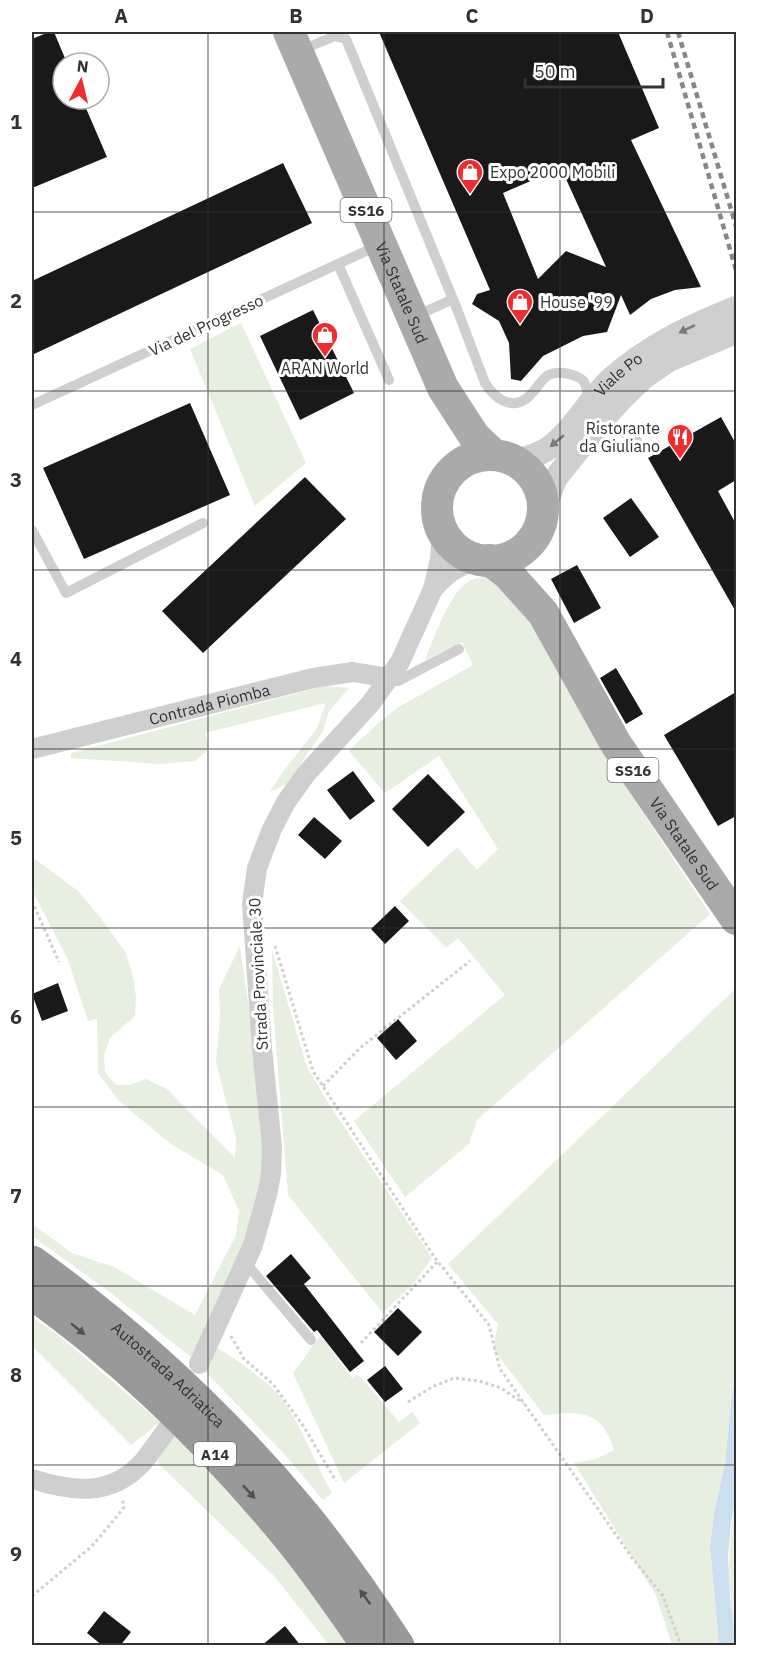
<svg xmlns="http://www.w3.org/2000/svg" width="768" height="1677" viewBox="0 0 768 1677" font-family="'IBM Plex Sans',sans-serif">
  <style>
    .green { fill: #e7efe0 }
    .water { fill: #cbdfef }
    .building { fill: #191919; fill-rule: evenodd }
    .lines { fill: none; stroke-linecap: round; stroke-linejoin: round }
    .path { stroke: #cfcfcf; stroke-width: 3; stroke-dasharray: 3 3; stroke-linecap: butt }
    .service { stroke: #cfcfcf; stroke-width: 10 }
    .minor { stroke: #cfcfcf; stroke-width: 20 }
    .tertiary { stroke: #cfcfcf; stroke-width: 24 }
    .primary { stroke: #aaa; stroke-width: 32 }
    .motorway { stroke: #999; stroke-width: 33 }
    .rail { stroke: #878787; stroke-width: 4.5; stroke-dasharray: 6 4.5; stroke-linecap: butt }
    .oneway { fill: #797979 }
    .oneway2 { fill: #515151 }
    .grid { fill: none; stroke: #323232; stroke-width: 1.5; stroke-opacity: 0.55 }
    .labels { text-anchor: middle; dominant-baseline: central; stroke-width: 6; stroke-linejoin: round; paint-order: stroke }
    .shield { fill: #fff; stroke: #707070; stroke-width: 1.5 }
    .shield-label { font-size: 15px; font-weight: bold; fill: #323232 }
    .poi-label { font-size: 16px; fill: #323232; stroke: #fff; text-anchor: start }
    .street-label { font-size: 16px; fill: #323232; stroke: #fff }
    .neatline { fill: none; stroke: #323232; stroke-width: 2 }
    .grid-label { font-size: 20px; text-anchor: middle; font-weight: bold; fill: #323232 }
  </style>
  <rect width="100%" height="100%" fill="#fff"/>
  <!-- green -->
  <path class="green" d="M241,323l65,140 -51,43 -65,-157z
    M492,576l20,11 46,86 9,13 61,104 82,124 -233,206 -8,24 -64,53 -51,-76 151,-126 -47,-57 -12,10 -46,-47 57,-54 20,23 21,-21 -59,-93 -54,37 -36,-42 27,-26 21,-17 76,-43 -11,-23 -37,18c8,-20 24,-64 40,-76 8,-6 18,-7 27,-8z
    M324,686l25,2 -20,23 -6,20 -36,53 -17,8 12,-19 35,-45 9,-25 -121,30 4,16 -14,12 -35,3 -89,-6v-5z
    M35,859l43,32 22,26 26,36 8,28 2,17 -1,18 -25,22 -6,17 1,17 11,13h14l16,-6 21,10 68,69 1,-20 -20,-75 4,-46 -1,-28 21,-43 10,71 13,129 -2,46 -12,47 -52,123 -90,-72 -75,-54v-12l40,29 42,14 81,48 41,-80 3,-24 -16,-36 -52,-31 -52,-43 -21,-28 -1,-54 -9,2 -20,-61 -36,-70v-24z
    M272,950l35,117 22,37 103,154 -18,25 -31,30 -95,-118 -15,-187z
    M736,988v380l-5,36 -6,60 -11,48 -4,34 9,99h-47l-16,-50 -82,-132 22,-4 18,-9c-12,-40 -33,-39 -70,-35l-51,-66 5,-25 -50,-60z
    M32,1316l31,23 97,83 -29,23 -99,-99z
    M321,1335l31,43 6,-4 41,48 13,-10 8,11 -76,60 -51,-110z
    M213,1345c21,13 54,35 69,54 21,29 32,63 50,94l-9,7 -38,-45 -83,-87z
    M175,1433l69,74 61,75 46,63h-22l-55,-69 -117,-114z
    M736,1500v145c-7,-52 -11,-93 0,-145z"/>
  <!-- water -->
  <path class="water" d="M736,1368v131l-5,24 -3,33 2,41 6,48h-17l-9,-99 4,-34 11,-48 6,-60z"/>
  <!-- building -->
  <path class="building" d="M49,32h5l13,31h-4v36h19l25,58 -75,31v-149z
    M379,32h239l41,96 -28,12 70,147 -26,3 -24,9 -21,16 -9,-20 -14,37 -24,4 -40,20 -22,25 -10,-2 -2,-36 -10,-22 -27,-17 5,-10 13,-4zM561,168l45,99 -40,-16 -28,28 -35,-86z
    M283,163l29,60 -280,132v-74z
    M313,310l41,83 -54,27 -40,-84z
    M190,403l40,92 -146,64 -41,-91z
    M721,417l15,27v36l-18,11 18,33v88l-88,-154z
    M305,477l41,42 -143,134 -41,-42z
    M631,498l28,39 -29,20 -27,-39z
    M577,565l24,43 -27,15 -23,-44z
    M616,668l27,46 -17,10 -26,-46z
    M736,692v124l-18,10 -54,-91z
    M353,771l22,30 -25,19 -23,-30z
    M428,774l37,38 -37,35 -36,-38z
    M314,817l28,24 -17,18 -27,-24z
    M395,906l14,15 -24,23 -14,-15z
    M58,983l10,28 -26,10 -10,-27z
    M398,1019l19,22 -21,19 -19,-22z
    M291,1254l20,24 -7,6 60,77 -14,11 -33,-42 -3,2 -48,-56z
    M398,1308l24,24 -24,24 -24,-24z
    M385,1366l18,23 -18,13 -18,-22z
    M104,1611l27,21 -11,14h-17l-16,-13z
    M285,1626l16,20h-40z"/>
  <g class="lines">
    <!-- path -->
    <path class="path" d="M32,901l27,61
      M275,946l38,125 122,187 54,67 11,44 133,190 30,37 18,50
      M323,1086l37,-38 110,-87
      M231,1336l13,23 29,25 31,43 32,54
      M361,1343l77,-82
      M408,1402l24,-15 22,-9 25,3 22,7 22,15
      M32,1596l59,-49 18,-21 15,-19 -2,-9"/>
    <!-- service -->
    <path class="service" d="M299,51l36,-15 11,3 111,270 28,74c9,14 25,28 42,15 16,-13 14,-30 42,-24 19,5 15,9 21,26
      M338,264l51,116
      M416,316l37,-17
      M32,405l345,-159
      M604,416l11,11 22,14
      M32,530l34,63 137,-70
      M390,678l8,3 61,-32
      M245,1262l66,78"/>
    <!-- minor -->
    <g class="minor">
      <path d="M433,589c16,-18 26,-24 49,-29"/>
      <path id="s1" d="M32,749l281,-71 40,-6 37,6"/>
      <path d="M199,1364l54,-119 15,-54 3,-18 1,-26 -10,-99 -10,-144 5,-36 15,-39 14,-27 20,-28 65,-71 29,-41 33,-73 7,-30 2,-29"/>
      <path d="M32,1479c41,13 79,18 111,-17 9,-11 17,-23 25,-34"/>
    </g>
    <!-- tertiary -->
    <g class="tertiary">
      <path id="s2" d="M515,461c12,-3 24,-6 34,-13 25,-18 39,-47 61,-68 39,-35 79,-53 126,-72"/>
      <path d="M543,512l12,-33 41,-52 28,-31 19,-18 26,-18 67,-28"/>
    </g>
    <!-- primary -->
    <g class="primary">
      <path id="s3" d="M289,32l154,356 31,48 20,19"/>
      <circle cx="490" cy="508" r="53"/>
      <path id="s4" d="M490,560l18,14 35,39 73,131 120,175"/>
    </g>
    <!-- motorway -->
    <g class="motorway">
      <path id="s5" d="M32,1262c101,72 194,159 273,254 33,41 64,85 93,130"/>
      <path d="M32,1293c95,68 181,152 255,242 29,35 55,73 81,111"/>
    </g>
    <!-- rail -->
    <path class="rail" d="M667,32l69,238
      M678,32l58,194"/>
  </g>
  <!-- one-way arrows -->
  <defs><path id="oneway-solid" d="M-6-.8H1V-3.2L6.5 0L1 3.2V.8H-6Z" transform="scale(1.5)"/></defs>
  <g class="oneway">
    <use href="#oneway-solid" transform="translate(687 329) rotate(154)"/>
    <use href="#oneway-solid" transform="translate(557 441) rotate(140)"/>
  </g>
  <g class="oneway2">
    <use href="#oneway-solid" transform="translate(78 1329) rotate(39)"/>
    <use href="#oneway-solid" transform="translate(249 1492) rotate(48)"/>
    <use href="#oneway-solid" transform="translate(365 1597) rotate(-126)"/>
  </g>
  <!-- grid -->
  <path class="grid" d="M208,32v1614M384,32v1614M560,32v1614M32,212h704M32,391h704M32,570h704M32,749h704M32,928h704M32,1107h704M32,1286h704M32,1465h704"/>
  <!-- icons -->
  <defs>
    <g id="shop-pin" transform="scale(1.35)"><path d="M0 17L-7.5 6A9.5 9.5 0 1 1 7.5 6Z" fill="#ef2d2f" stroke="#fff"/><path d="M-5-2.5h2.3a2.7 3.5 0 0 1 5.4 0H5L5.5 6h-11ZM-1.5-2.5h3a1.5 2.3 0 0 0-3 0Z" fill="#fff"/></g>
    <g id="restaurant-pin" transform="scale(1.35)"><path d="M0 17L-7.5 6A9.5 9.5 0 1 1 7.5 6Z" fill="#ef2d2f" stroke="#fff"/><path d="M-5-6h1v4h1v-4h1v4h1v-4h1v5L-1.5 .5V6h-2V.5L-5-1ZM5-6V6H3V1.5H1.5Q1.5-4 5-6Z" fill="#fff"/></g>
  </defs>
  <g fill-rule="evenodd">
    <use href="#shop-pin" x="470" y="172"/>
    <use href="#shop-pin" x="520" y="302"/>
    <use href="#shop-pin" x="325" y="335"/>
    <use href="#restaurant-pin" x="680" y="437"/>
  </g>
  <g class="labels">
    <!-- shield labels -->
    <g class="shield">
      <rect x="340.5" y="198" width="51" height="24" rx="4.5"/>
      <rect x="607.5" y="758" width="51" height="24" rx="4.5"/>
      <rect x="194" y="1442" width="42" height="24" rx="4.5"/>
    </g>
    <g class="shield-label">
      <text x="366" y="210">SS16</text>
      <text x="633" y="770">SS16</text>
      <text x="215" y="1454">A14</text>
    </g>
    <!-- poi labels -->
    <g class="poi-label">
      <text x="490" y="172">Expo 2000 Mobili</text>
      <text x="540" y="302">House '99</text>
      <text x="325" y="368" text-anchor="middle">ARAN World</text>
      <text x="660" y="428" text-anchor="end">Ristorante<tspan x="660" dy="18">da Giuliano</tspan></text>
    </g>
    <!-- street labels -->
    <g class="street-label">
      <text stroke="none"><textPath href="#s3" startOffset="284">Via Statale Sud</textPath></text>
      <text transform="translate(206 325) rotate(-25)">Via del Progresso</text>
      <text stroke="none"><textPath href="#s2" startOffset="138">Viale Po</textPath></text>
      <text stroke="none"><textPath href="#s1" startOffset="183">Contrada Piomba</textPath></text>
      <text stroke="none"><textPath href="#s4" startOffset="346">Via Statale Sud</textPath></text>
      <text transform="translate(258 974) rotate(-93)">Strada Provinciale 30</text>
      <text stroke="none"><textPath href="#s5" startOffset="177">Autostrada Adriatica</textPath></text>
    </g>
  </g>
  <!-- border -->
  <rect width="768" height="1677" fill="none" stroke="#ffffff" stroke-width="66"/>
  <!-- north arrow -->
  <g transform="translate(81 81) rotate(7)"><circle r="28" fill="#ffffff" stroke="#adadad" stroke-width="1.5"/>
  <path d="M0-4.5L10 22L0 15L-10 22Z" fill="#ef2d2f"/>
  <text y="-9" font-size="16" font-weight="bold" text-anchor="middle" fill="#323232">N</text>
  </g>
  <!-- scale -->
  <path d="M525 78v9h138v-9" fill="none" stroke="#323232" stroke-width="3"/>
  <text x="534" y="78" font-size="18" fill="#323232" stroke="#ffffff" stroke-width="4.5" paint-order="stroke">50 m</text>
  <rect x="33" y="33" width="702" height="1611" class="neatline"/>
  <g class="grid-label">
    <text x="121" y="23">A</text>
    <text x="296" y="23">B</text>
    <text x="472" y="23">C</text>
    <text x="647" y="23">D</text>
    <text x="16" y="129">1</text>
    <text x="16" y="308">2</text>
    <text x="16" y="487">3</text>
    <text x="16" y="666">4</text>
    <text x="16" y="845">5</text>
    <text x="16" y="1024">6</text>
    <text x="16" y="1203">7</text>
    <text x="16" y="1382">8</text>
    <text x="16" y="1561">9</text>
  </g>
</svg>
